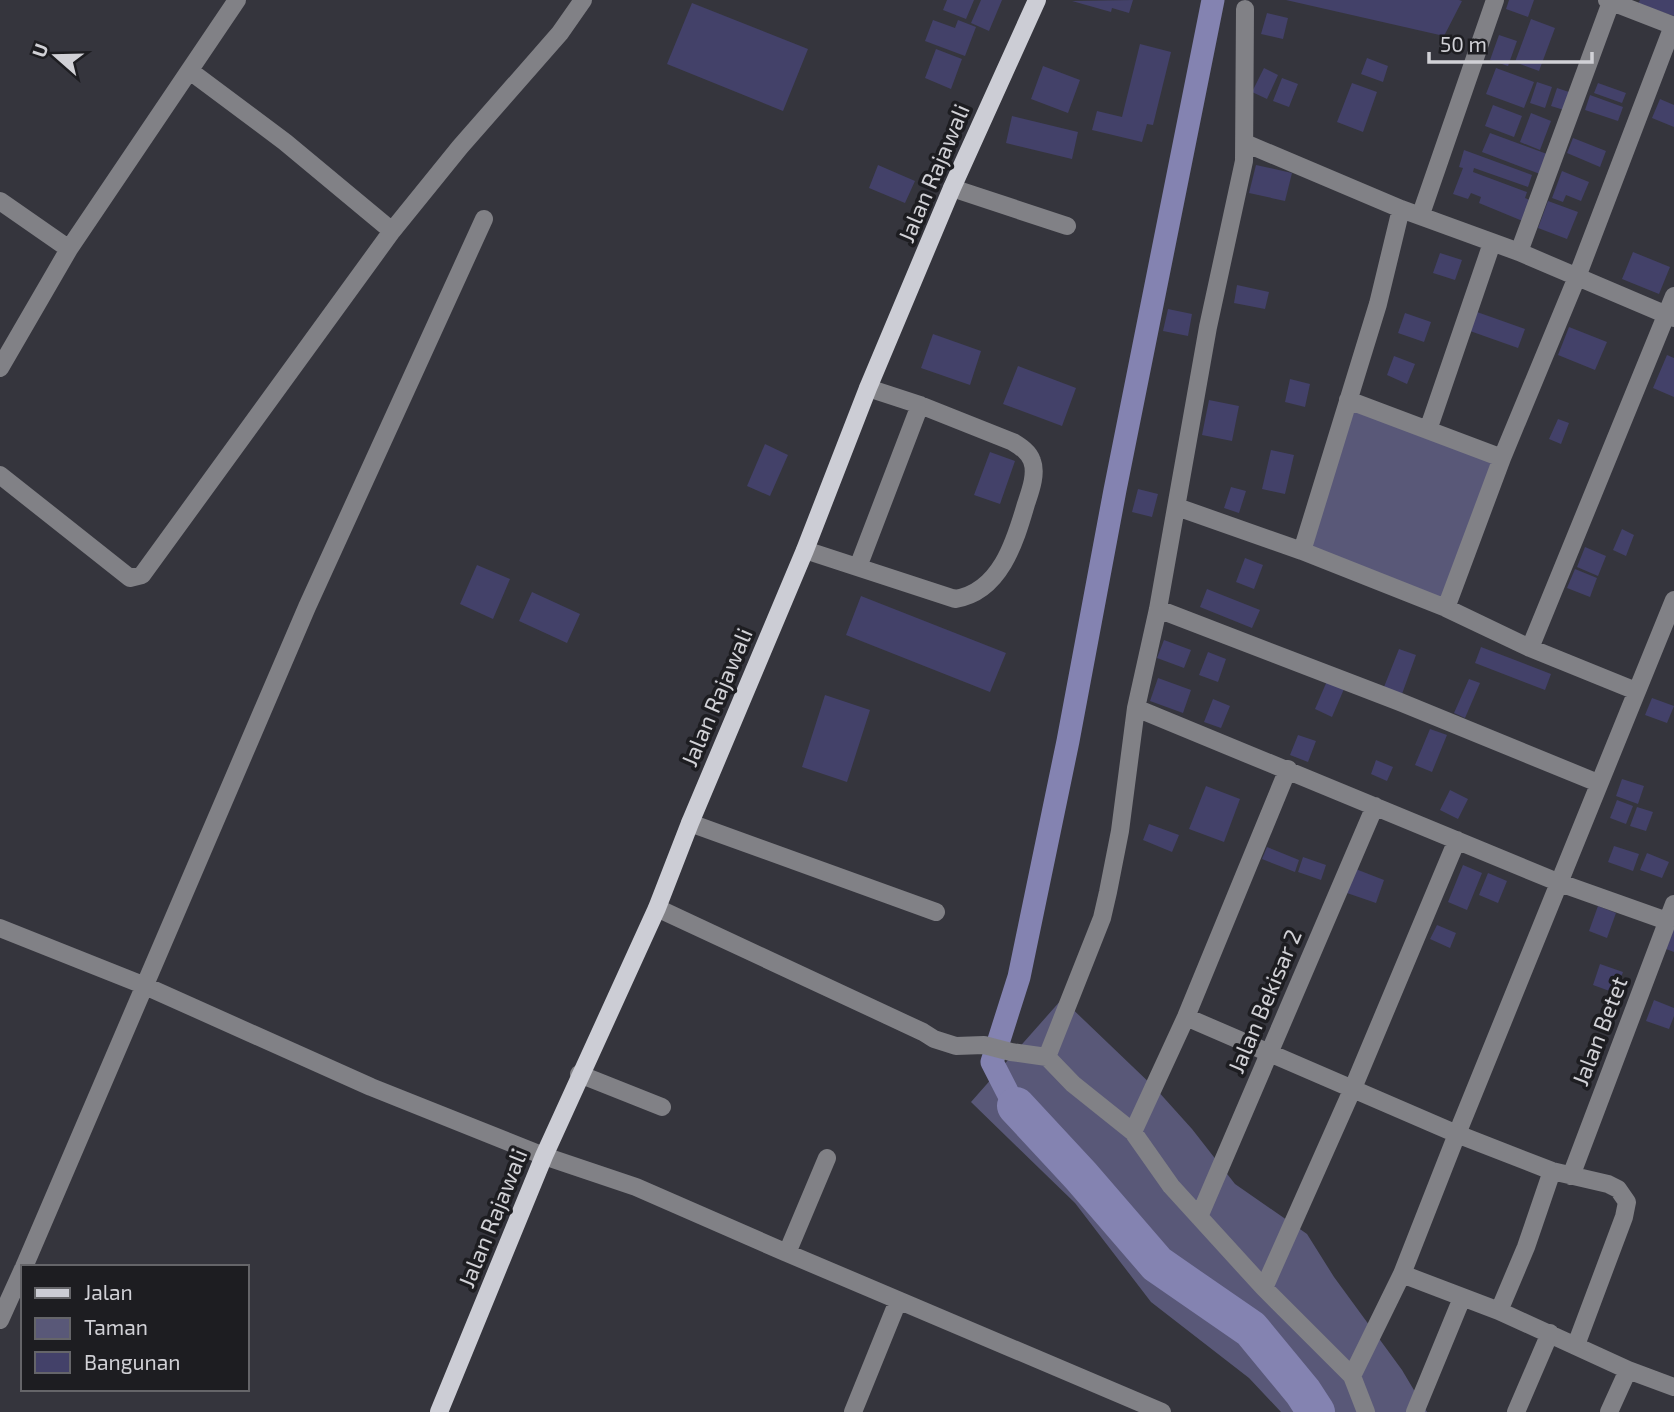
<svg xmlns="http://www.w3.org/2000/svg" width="1674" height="1412" viewBox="0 0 1674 1412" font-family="'Exo 2',sans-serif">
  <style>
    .green { fill: #595878 }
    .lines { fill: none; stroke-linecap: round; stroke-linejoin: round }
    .canal { stroke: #8483b1; stroke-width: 23 }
    .river { stroke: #8483b1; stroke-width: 38 }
    .building { fill: #434169 }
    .minor { stroke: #818186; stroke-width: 18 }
    .major { stroke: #cccdd5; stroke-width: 18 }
    .labels { text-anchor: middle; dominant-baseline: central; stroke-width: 7; stroke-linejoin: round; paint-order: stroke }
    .street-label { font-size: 23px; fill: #d1d1d6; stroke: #1d1d21 }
  </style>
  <rect width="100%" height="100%" fill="#35353d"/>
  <!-- green -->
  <path class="green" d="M1348,400l154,58 -56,150 -147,-65z
    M1062,999l94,90 36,40 43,55 72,50 27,43 68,93 25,42h-146l-32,-34 -98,-76 -76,-99 -104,-101z"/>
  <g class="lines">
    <!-- canal -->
    <path class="canal" d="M1013,1103l-21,-41 27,-85 49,-236 47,-251 98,-490"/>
    <!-- river -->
    <path class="river" d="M1016,1106l65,70 76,88 94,65 52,63 13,20"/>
  </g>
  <!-- building -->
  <path class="building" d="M947,0h27l-8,19 -23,-9z
    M981,0h21l-13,31 -18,-8z
    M1133,0l-4,13 -17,-5 -1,4 -39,-11z
    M1286,0h173l3,1 -18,35z
    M1509,0h25l-6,17 -22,-8z
    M1640,0h34v16l-36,-12z
    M692,3l116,46 -25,62 -116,-47z
    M1267,13l21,5 -5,21 -22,-5z
    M1531,19l24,9 -16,43 -24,-9z
    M933,20l22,8 3,-8 18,7 -11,29 -40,-15z
    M1499,35l18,6 -9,25 -18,-6z
    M1140,44l31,8 -18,73 -6,-1 -5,18 -50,-12 5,-19 25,6z
    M936,49l26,10 -11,30 -26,-11z
    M1367,58l21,8 -5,16 -22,-8z
    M1043,66l37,14 -12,33 -37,-14z
    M1264,68l14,7 -11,24 -15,-7z
    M1496,68l38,14 -10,26 -38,-14z
    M1282,78l16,6 -9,23 -16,-6z
    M1537,82l15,5 -7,21 -15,-5z
    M1352,83l25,9 -14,40 -26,-10z
    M1598,83l28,10 -4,10 -28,-10z
    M1557,88l12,4 -5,18 -13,-4z
    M1590,95l33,12 -5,14 -33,-11z
    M1660,99l14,6v22l-22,-9z
    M1493,105l29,11 -8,21 -29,-11z
    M1531,113l20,8 -11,29 -20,-8z
    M1012,116l66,16 -6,27 -66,-16z
    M1490,133l57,21 -7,20 -58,-22z
    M1573,138l33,13 -6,16 -33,-14z
    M1464,150l68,25 -4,12 -54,-19 -1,4 54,20 -2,6 7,3 -7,21 -46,-19 2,-6 -10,-4 -3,6 -15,-5 10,-26 -4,-1z
    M878,165l37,16 -10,22 -36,-15z
    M1256,165l36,8 -7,28 -36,-8z
    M1562,171l27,11 -8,19 -15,-6 -3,7 -11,-4z
    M1548,201l30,11 -11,27 -29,-11z
    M1633,252l37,15 -11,27 -37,-15z
    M1440,253l22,7 -7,20 -22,-7z
    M1237,285l32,7 -4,17 -31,-6z
    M1168,309l24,5 -4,22 -25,-5z
    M1477,312l48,17 -7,19 -48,-17z
    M1405,313l26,9 -7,20 -26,-9z
    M1569,327l38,15 -12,28 -37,-15z
    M933,334l48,17 -11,34 -49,-17z
    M1667,355l7,3v39l-21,-9z
    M1394,356l21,8 -8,20 -20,-9z
    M1018,366l58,22 -14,38 -59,-22z
    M1290,379l20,5 -5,23 -20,-5z
    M1209,400l30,6 -7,35 -30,-6z
    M1558,419l11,4 -8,21 -12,-5z
    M765,444l23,11 -18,41 -23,-10z
    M1271,450l23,5 -9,39 -23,-5z
    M990,452l25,9 -15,43 -26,-9z
    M1231,487l15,4 -7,22 -15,-5z
    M1138,489l20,5 -6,23 -20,-5z
    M1622,529l12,6 -8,21 -13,-6z
    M1585,547l21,9 -8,20 -21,-9z
    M1245,558l18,7 -9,24 -18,-7z
    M477,565l33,14 -17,40 -33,-15z
    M1575,569l22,9 -7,19 -23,-9z
    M1207,589l53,21 -8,18 -52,-21z
    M532,592l48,22 -13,29 -48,-22z
    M861,596l145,57 -16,39 -144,-57z
    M1164,640l27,10 -7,18 -27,-10z
    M1481,647l70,27 -6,16 -70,-27z
    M1399,649l17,6 -14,39 -18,-7z
    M1208,652l18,7 -8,23 -19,-7z
    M1158,678l33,12 -8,23 -33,-12z
    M1469,679l11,4 -15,35 -11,-5z
    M1327,681l17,8 -12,28 -17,-8z
    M825,695l45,15 -23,72 -45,-15z
    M1652,698l22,8 -7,17 -22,-8z
    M1213,699l17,7 -9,22 -17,-6z
    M1430,729l17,6 -15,37 -17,-7z
    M1298,735l18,6 -8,21 -18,-7z
    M1376,760l17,7 -6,14 -16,-7z
    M1622,779l22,7 -6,18 -22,-8z
    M1206,786l34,13 -16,43 -35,-13z
    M1450,790l18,9 -10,20 -18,-9z
    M1617,800l16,6 -7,18 -16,-6z
    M1637,807l16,5 -7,19 -16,-5z
    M1149,824l30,11 -7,17 -29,-12z
    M1614,846l25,8 -6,17 -25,-9z
    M1267,847l32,13 -4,12 -33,-13z
    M1647,853l22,9 -7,16 -22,-8z
    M1303,857l23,8 -5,15 -23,-8z
    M1463,865l19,8 -15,37 -19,-8z
    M1353,868l31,12 -8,23 -32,-11z
    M1488,873l19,8 -9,22 -19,-8z
    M1598,906l18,7 -9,25 -18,-7z
    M1437,925l19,8 -6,15 -20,-9z
    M1674,928v24l-8,-3z
    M1600,964l23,8 -8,21 -22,-8z
    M1654,1000l20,8v8l-5,13 -23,-8z"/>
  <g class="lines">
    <!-- minor -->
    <path class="minor" d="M1607,0l67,26
      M1245,9l-1,152 -36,166 -50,282 -22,99 -16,123 -12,61 -6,26 -55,139 26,27 60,48 38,54 93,102 88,88 14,36
      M190,71l95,71 107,89
      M1245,143l156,66 118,43 155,66
      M952,188l115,38
      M0,201l69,48
      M1421,214l74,-214
      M1519,252l92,-250
      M0,368l69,-119 168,-249
      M1348,400l154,58
      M1428,430l64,-187
      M0,475l130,103 12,-3 250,-344 68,-84 100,-114 23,-33
      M1177,507l125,44 144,57 84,40 106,43
      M805,550l150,49c45,-7 60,-57 71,-95 4,-12 11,-30 6,-43 -3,-9 -11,-14 -19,-19l-93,-37 -52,-17
      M1302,551l76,-247 23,-95
      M858,567l62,-162
      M1446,608l56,-150 75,-181 96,-251
      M1158,609l242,93 198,81
      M1530,648l144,-352
      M1136,708l424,175 107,38
      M690,823l246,89
      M657,908l266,124 11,7 22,7 28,-1 27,7 36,5
      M0,928l143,57 228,102 173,69 92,31 151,66 40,-95
      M1186,1017l271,117 95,37 56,13 10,5 9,13 -3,15 -48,128
      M579,1074l83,33
      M1133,1132l53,-115 102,-248
      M1571,1176l103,-272
      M1199,1217l176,-411
      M787,1253l375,159
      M24,1267l283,-660 177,-388
      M1402,1274l97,37 129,59 46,17
      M1264,1288l89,-200 104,-248
      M1499,1311l27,-64 26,-76
      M0,1320l23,-51
      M1352,1376l50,-102 55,-140 217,-534
      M853,1412l45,-111
      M1415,1412l47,-114
      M1516,1412l34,-79
      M1609,1412l19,-42"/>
    <!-- major -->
    <path class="major" d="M439,1412l105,-256 113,-248 33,-85 115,-273 63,-162 84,-200 85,-188"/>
  </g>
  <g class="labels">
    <!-- street labels -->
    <g class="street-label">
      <text transform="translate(933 173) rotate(-67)">Jalan Rajawali</text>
      <text transform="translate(716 697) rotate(-67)">Jalan Rajawali</text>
      <text transform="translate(1264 1001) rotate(-67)">Jalan Bekisar 2</text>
      <text transform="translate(1599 1031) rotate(-69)">Jalan Betet</text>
      <text transform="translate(492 1218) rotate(-68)">Jalan Rajawali</text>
    </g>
  </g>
  <!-- legend -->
  <rect x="21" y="1265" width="228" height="126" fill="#1d1d21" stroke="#656569" stroke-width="2"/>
  <rect x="35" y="1288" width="35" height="10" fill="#cccdd5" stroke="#656569" stroke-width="2"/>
  <text x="84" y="1300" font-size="21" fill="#d1d1d6">Jalan</text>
  <rect x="35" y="1318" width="35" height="21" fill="#595878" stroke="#656569" stroke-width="2"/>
  <text x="84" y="1335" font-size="21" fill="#d1d1d6">Taman</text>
  <rect x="35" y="1352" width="35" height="21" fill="#434169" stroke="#656569" stroke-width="2"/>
  <text x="84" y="1370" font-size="21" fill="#d1d1d6">Bangunan</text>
  <!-- north arrow -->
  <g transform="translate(56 56) rotate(290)" stroke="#1d1d21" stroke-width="5" paint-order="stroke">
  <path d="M0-5L12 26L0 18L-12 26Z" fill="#d1d1d6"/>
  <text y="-10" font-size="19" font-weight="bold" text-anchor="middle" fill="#d1d1d6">U</text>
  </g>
  <!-- scale -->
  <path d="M1429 52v10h163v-10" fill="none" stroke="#d1d1d6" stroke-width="3.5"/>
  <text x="1440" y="52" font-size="21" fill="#d1d1d6" stroke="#1d1d21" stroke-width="5" paint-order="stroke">50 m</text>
</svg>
